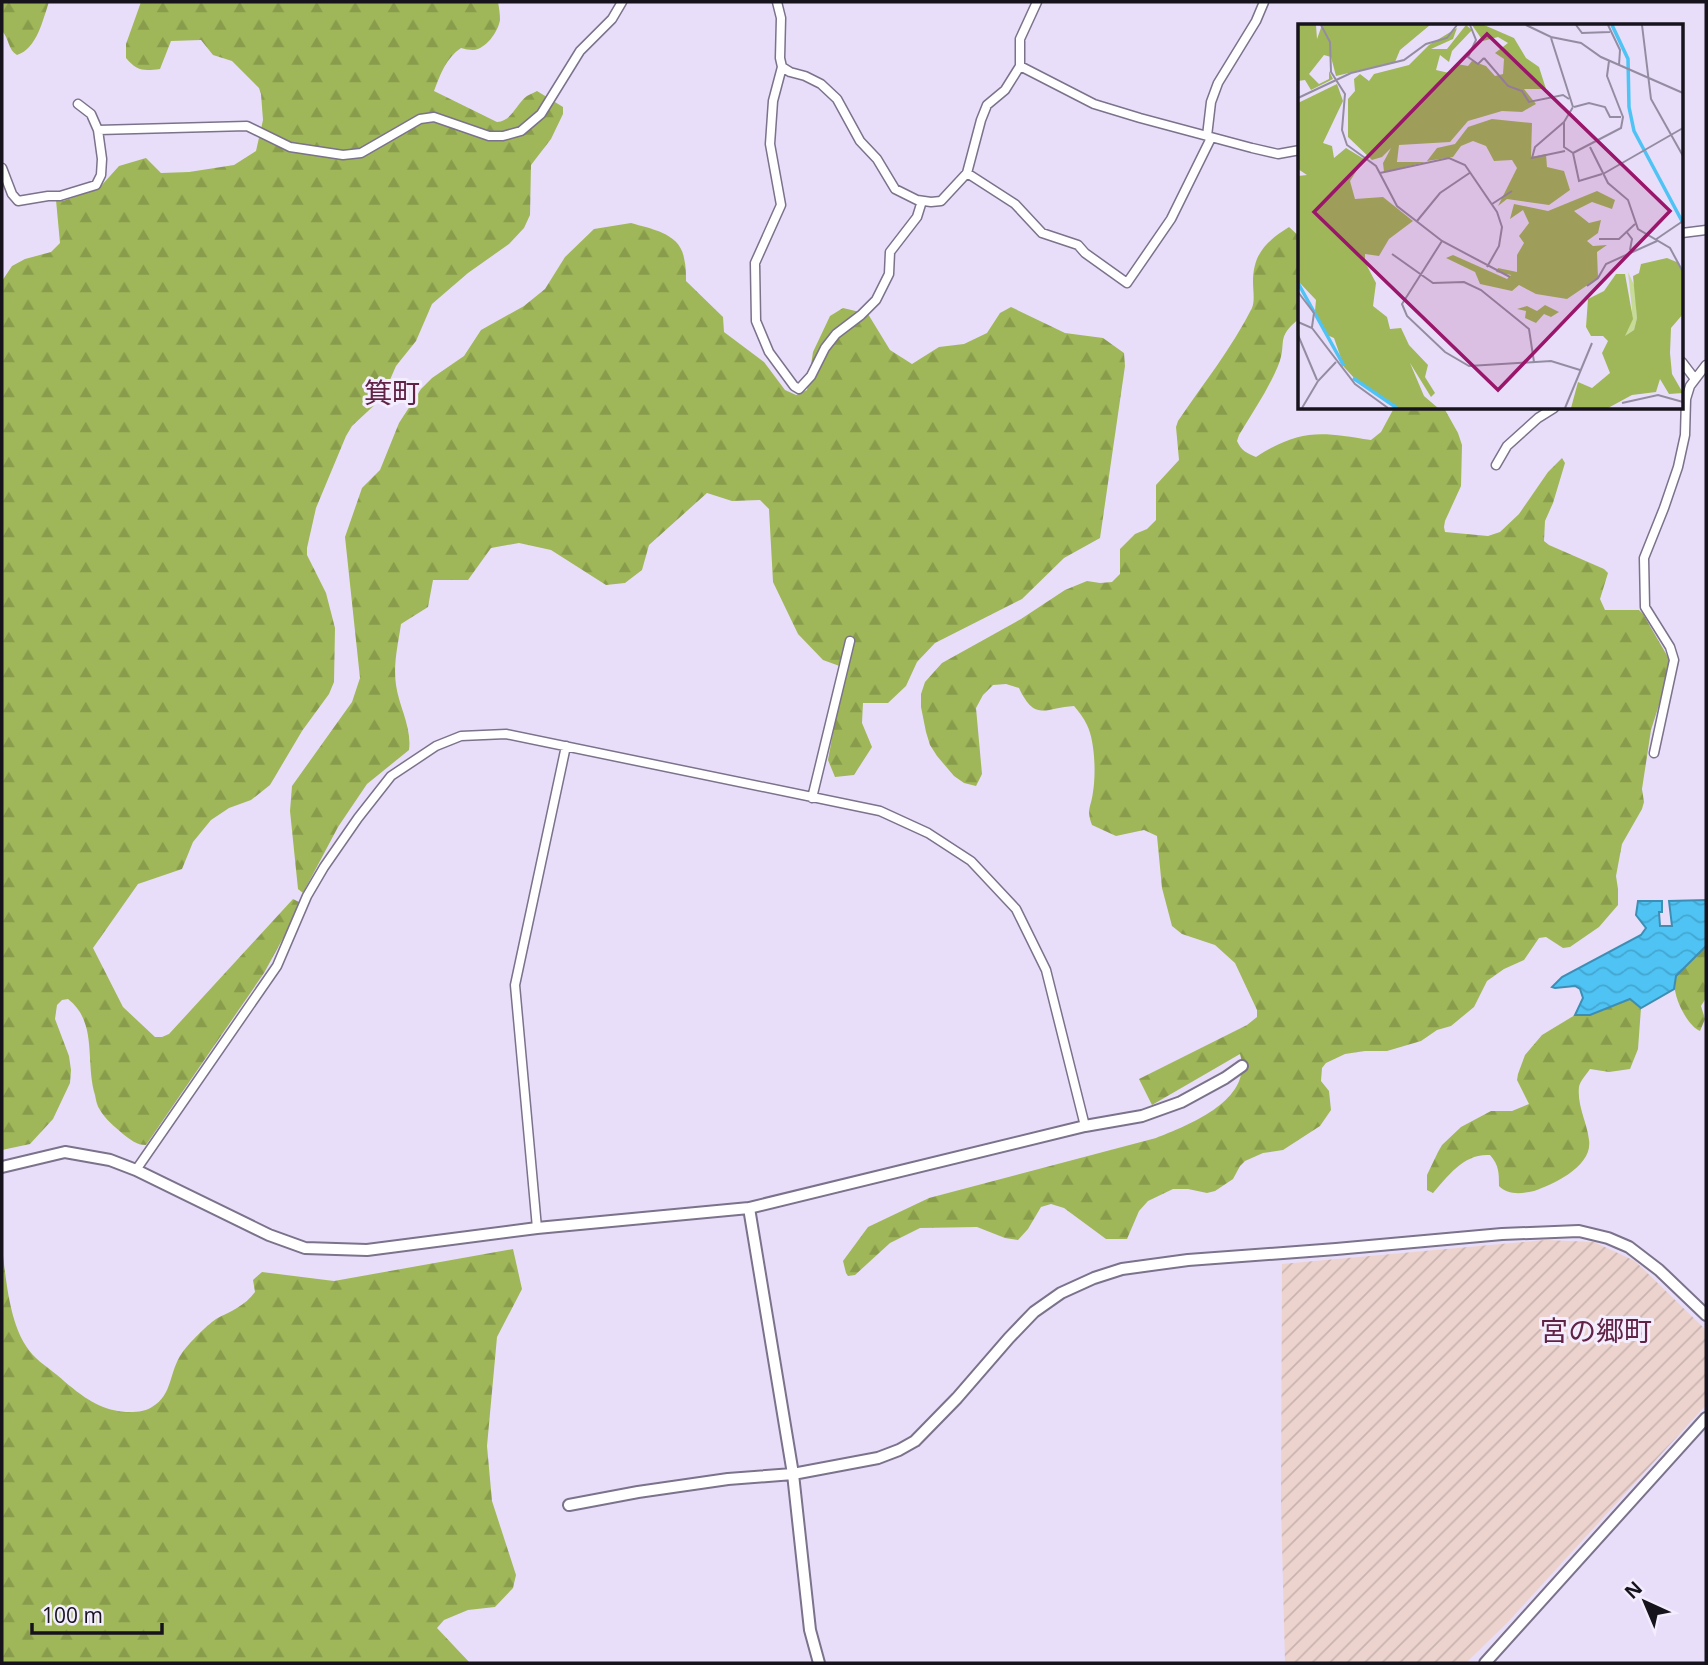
<svg xmlns="http://www.w3.org/2000/svg" width="1708" height="1665" viewBox="0 0 1708 1665" font-family="'Open Sans','Noto Sans JP',sans-serif">
  <style>
    .industrial { fill: url(#industrial-furrows) }
    .forest { fill: url(#forest-firs) }
    .water { fill: url(#water-waves); stroke: #3e8eb4; stroke-width: 2 }
    .lines { fill: none; stroke-linecap: round; stroke-linejoin: round }
    .street-casing { stroke: #7b728b; stroke-width: 11 }
    .secondary-casing { stroke: #7b728b; stroke-width: 14 }
    .street { stroke: #fff; stroke-width: 8 }
    .secondary { stroke: #fff; stroke-width: 10 }
    .labels { text-anchor: middle; dominant-baseline: central; stroke-width: 6; stroke-linejoin: round; paint-order: stroke }
    .quarter-label { font-size: 28px; fill: #602245; stroke: #f3edfe }
    .inset-river { fill: none; stroke: #4ec3f4; stroke-width: 3.5 }
    .inset-road { fill: none; stroke: #948da2; stroke-width: 2 }
    .view { fill: #9a166a; fill-opacity: 0.15; stroke: #9a166a; stroke-width: 3.5 }
    .inset-edge { fill: none; stroke: #17131d; stroke-width: 3.5 }
  </style>
  <defs>
    <pattern id="industrial-furrows" width="10" height="10" patternUnits="userSpaceOnUse" patternTransform="scale(1.75)"><rect width="10" height="10" fill="#edd3ce"/><path d="M-1 1l2-2M0 10L10 0M9 11l2-2" fill="none" stroke="#cab4b0"/></pattern>
    <pattern id="forest-firs" width="22" height="20" patternUnits="userSpaceOnUse" patternTransform="scale(1.75)"><rect width="22" height="20" fill="#9fb758"/><path d="M5 1l3.5 6h-7zM16 11l3.5 6h-7z" fill="#889c4c"/></pattern>
    <pattern id="water-waves" width="16" height="10" patternUnits="userSpaceOnUse" patternTransform="scale(1.75)"><rect width="16" height="10" fill="#4ec3f4"/><path d="M0 5q4-4 8 0t8 0" fill="none" stroke="#43a7d1"/></pattern>
  </defs>
  <rect width="100%" height="100%" fill="#e8defa"/>
  <!-- industrial -->
  <path class="industrial" d="M1545,1240l49,2 41,19 71,69v75l-199,218 -41,40h-181l-4,-159 1,-240z"/>
  <!-- forest -->
  <path class="forest" d="M2,2h47c-6,17 -12,47 -32,53 -9,-5 -8,-17 -15,-24z
    M141,2h357c1,5 2,12 2,18 -2,12 -14,29 -27,30 -4,0 -8,-1 -12,-2 -15,10 -21,27 -27,43l63,31c15,-1 19,-18 30,-26 3,-2 7,-3 10,-5l26,16v7l-12,25 -20,26 -1,50 -6,13 -15,16 -41,29 -36,31 -16,37 -20,25 -14,32 -30,28 -6,10 -30,72 -9,40v7l19,38 9,35 -1,54 -5,12 -27,37 -32,54 -19,15 -22,8 -18,12 -18,22 -11,27 -44,15 -45,64 30,59 32,30h7l7,-3 124,-135 6,3 -12,29 -23,42 -118,172c-10,0 -15,-5 -23,-11 -8,-7 -18,-15 -23,-24 -3,-4 -4,-10 -5,-15 -10,-33 3,-73 -27,-96l-6,1 -5,5 -2,14 14,37 2,14 -1,13 -17,36 -23,25 -28,6v-869l10,-15 13,-7 26,-7 9,-9 -4,-43 7,1 26,-9 12,-6 18,-20 27,-8 15,15 28,-1 45,-7 22,-14 7,-31 -2,-26 -2,-6 -27,-27 -19,-6 -12,-15 -30,1 -11,28c-17,2 -23,2 -34,-11v-14z
    M631,223c20,6 49,10 53,35 2,8 2,16 2,23l37,36 1,15 40,30 21,28 11,5 11,-5 6,-38 17,-36 13,-8 25,6 22,36 22,14 27,-17 25,-3 23,-11 13,-20 11,-6 54,26 38,5 21,15 1,13 -25,172 -36,20 -42,41 -87,44 -18,19 -11,24 -18,17h-25l-1,20 10,24 -18,28 -19,2 -7,-17 17,-92 -22,-8 -25,-26 -25,-52 -4,-73 -9,-9 -28,1 -25,-8 -58,52 -7,25 -17,13 -19,2 -55,-35 -32,-7 -28,5 -23,32h-35l-5,27 -27,17c-3,21 -8,40 -5,61 3,22 16,42 13,65l-42,34 -29,43 -35,66 -5,-4 -8,-78 2,-25 60,-84 8,-24 -15,-141 17,-49 18,-18 19,-47 22,-34 11,-11 32,-22 17,-26 43,-24 21,-17 20,-32 29,-28z
    M1289,227l11,10v81c-26,21 -12,23 -22,48 -10,24 -26,47 -39,69l-2,6c4,9 9,12 19,16 45,-29 65,-25 115,-17l10,-8 13,-24h50l14,25 4,12 -1,41 -16,35 -1,6 1,5 43,4 12,-4 19,-18 29,-42 14,-14 3,5 -12,40 -8,18 -1,20 5,4 55,24 4,4 -8,26 5,11h34l4,4 29,50 -21,66 -9,59 2,13 -2,7 -20,35 -6,32 2,13v16l-19,22 -29,20 -7,1 -17,-11 -7,1 -15,22 -20,9 -17,12 -13,26 -23,19 -14,4 -16,11 -34,10h-22l-20,3 -19,9 -4,5 -1,13 8,10 2,19 -11,16 -37,24 -20,3 -18,8 -5,5 -7,13 -18,12 -8,2 -19,-4h-15l-25,12 -9,10 -12,28h-21l-42,-31 -13,-4 -10,3 -13,22 -10,11 -13,-2 -28,-11 -57,1 -30,15 -35,32 -7,1 -2,-3 -3,-12 25,-34 61,-29 227,-60c33,-13 98,-38 84,-84l-88,51 -13,-26 108,-54 10,-8v-7l-22,-47 -20,-18 -33,-11 -10,-8 -10,-38 -5,-52 -13,-6 -28,6 -24,-11c-6,-16 -1,-17 1,-33 3,-18 2,-51 -6,-67 -3,-7 -8,-13 -13,-19 -29,2 -39,16 -55,-18l-13,-4 -13,1 -10,10 -7,13 6,66 -6,12 -12,-3 -10,-7 -17,-20 -7,-11 -4,-13 -5,-25v-13l4,-12 17,-19 79,-44 44,-29 22,-9 13,2 12,-1 8,-8v-25l15,-15 12,-5 9,-9v-35l23,-25 -3,-33 2,-6c25,-37 54,-73 74,-113 3,-7 1,-18 1,-26 0,-29 14,-41 36,-55z
    M1706,946v52l-5,8 4,13 -5,12c-14,-6 -29,-38 -25,-53 3,-9 24,-25 31,-32z
    M1630,999l11,9 -3,41 -8,20 -21,3 -19,-3c-4,6 -10,12 -11,18 -2,19 8,35 10,53 4,26 -35,44 -55,51 -12,3 -27,4 -35,-5 0,-13 0,-21 -9,-31 -26,-2 -42,21 -57,38l-6,-3v-15l11,-23 4,-7 19,-18 30,-16h21l17,-7 -12,-24 1,-6 7,-19 17,-20 33,-20h15z
    M2,1248c4,30 7,72 24,98 7,12 20,20 31,29 21,18 40,35 69,37 9,0 18,0 26,-5 21,-12 17,-36 30,-54 7,-10 24,-27 34,-34 15,-8 29,-13 39,-27l-2,-12 9,-8 72,9 179,-32 9,40 -25,48 -10,109 5,55 24,74 -3,13 -18,19 -27,3 -24,10 -7,8 33,35h-468z"/>
  <!-- water -->
  <path class="water" d="M1706,900v46l-30,30 -2,13 -33,19 -11,-9 -40,16h-15l8,-17 -3,-9 -5,-3 -20,2 -3,-1 10,-10 79,-42 5,-7 -10,-13 2,-14h24v11h-3l1,14h12l-3,-25z"/>
  <g class="lines">
    <!-- street casing -->
    <g class="street-casing">
      <path id="street" d="M777,2l4,16 -1,40 2,9 8,5 15,4 16,8 16,15 23,42 17,18 18,30 22,11 14,2 10,-1 26,-28 14,-53 6,-15 18,-15 15,-24v-27l17,-37
        M1020,66l74,38 46,14 112,30 26,6 22,-4
        M782,67l-9,34 -3,43 11,61 -26,58 1,58 13,31 25,34 5,3 12,-13 14,-28 11,-14 25,-19 15,-15 13,-26 1,-22 27,-35 5,-16
        M98,130l149,-4 43,21 53,8 18,-2 59,-34 14,-2 55,19h14l18,-5 20,-17 39,-63 32,-32 10,-17
        M1207,136l4,-34 7,-19 38,-62 8,-19
        M2,168l10,26 6,7 30,-5h12l36,-11 5,-10 1,-16 -4,-29 -7,-16 -13,-10
        M967,173l48,31 27,29 36,12 7,8 42,30 44,-64 40,-81
        M1682,233l24,-3
        M1682,362l13,17
        M1496,465l11,-19 31,-28 16,-10
        M1654,753l20,-93 -4,-13 -25,-40 -1,-49 20,-50 14,-41 7,-32 1,-36 4,-13 16,-21
        M812,798l38,-157
        M136,1170l141,-204 30,-70 17,-29 34,-49 33,-42 45,-30 25,-10 45,-2 374,77 48,22 43,28 45,48 30,61 39,156
        M537,1228l-22,-243 51,-239"/>
    </g>
    <!-- secondary casing -->
    <g class="secondary-casing">
      <path id="secondary" d="M2,1167l63,-15 45,8 26,10 133,65 36,13 62,2 170,-22 212,-20 336,-82 57,-10 39,-14 44,-24 17,-12
        M749,1208l44,266 17,156 9,33
        M569,1505l69,-13 90,-13 65,-5 85,-16 21,-8 16,-9 42,-43 52,-60 25,-26 27,-19 33,-15 28,-9 66,-9 148,-11 166,-15 77,-3 29,7 21,9 30,23 47,45
        M1485,1663l221,-245"/>
    </g>
    <!-- street -->
    <use href="#street" class="street"/>
    <!-- secondary -->
    <use href="#secondary" class="secondary"/>
  </g>
  <g class="labels">
    <!-- quarter labels -->
    <g class="quarter-label">
      <text x="392" y="392">箕町</text>
      <text x="1596" y="1330">宮の郷町</text>
    </g>
  </g>
  <!-- overview -->
  <g transform="translate(1298 24)">
    <rect width="385" height="385" fill="#e8defa"/>
    <path d="M330,248l7,15 2,31 -3,12 -10,7 8,-28z" fill="#c7da97"/>
    <path d="M0,1h18l1,14 5,-14h108l-30,25 -5,12 -59,14 -5,-19 -7,-2 -15,19 10,10 10,-5v-8l4,8 -22,11 -6,-10 -7,1zM168,1l6,5 -20,21 -3,11 -9,-7 -4,15 13,3 8,-9 11,2 4,-5 14,5 9,10 8,-2 1,-15 -9,-6 13,-10 -10,-6 -15,4 -11,-16h12l30,13 12,20 13,9 7,22h-22l12,15 -14,8 -20,-1 -34,10 -18,21 -51,3 -2,17h29l-42,10 -1,-9 8,-15 -9,9 -10,3 -24,-23v-38l7,-8 -1,-12 6,-5 9,7 5,-7 35,-9 20,-20 28,-17 -4,11 -22,10h16zM39,60l6,17 -20,42 9,3 2,12 12,-10 18,11 -14,22 5,18 28,-2 30,24 -24,18 -10,17 -14,-2v8l11,21 -3,23 14,11 3,12 11,-1 8,17 19,20 -3,12 10,16 -4,4 -21,-34 14,33 14,12h-43l-39,-28 -12,-13 -10,-29 -7,-3 -12,-24 1,-11 -18,-19v-105l9,-1 -9,-6v-66zM194,95l40,4 -1,34 15,-3 1,13 17,4 6,19 -21,15 -42,-6 -9,7 19,-38 -5,-8 -18,1 -8,-15 -13,-5 -12,5 -8,11 -26,4 10,-13 18,-4 13,-17zM299,167l18,9 -3,9 -20,-7 -18,9 15,12 12,-3 -3,13 -11,8 6,5 14,-1 -10,7 1,26 -31,21 -31,-5 -17,-9 -7,6 -32,-7 -5,-12 -29,-14 7,-3 54,24 4,-4 -15,-3 2,-4 19,4v-17l7,-12 -5,-7 10,-13 -6,-13 -13,9 4,-15 34,7zM369,234l12,5 4,11v40l-12,14 -1,25 2,21 11,19 -14,1 -9,-15 -4,13 -24,3 -24,13h-37l7,-26 14,6 18,-15 -8,-20 6,-12 -5,-5h-12l-5,-9 2,-28 16,-8 12,-17h9l8,45 -8,17 9,-6 3,-12 -4,-42 6,-3 2,-9zM247,281l14,7 -8,5 -7,-3 -8,9 -11,-5 1,-7 -9,-2 10,-3 10,5z" fill="#9fb758"/>
    <path class="inset-river" d="M314,1l16,34 1,48 5,24 49,92M0,259l46,83M55,354l44,30"/>
    <path class="inset-road" d="M23,1l9,17 1,30 14,22 -3,36 5,15 29,21 21,40 45,35 68,36M172,1l6,15 -8,17 10,7 6,-6M228,1l25,12 30,6 20,14 82,36M278,1l6,8 28,-1M310,1l12,25 -1,15M344,1l9,74 32,57M253,14l22,69M186,34l24,28 14,5 7,11 34,-7 6,4M0,74l53,-25 53,-13 22,-16 21,-6 10,-13M276,83l15,-4 16,4 5,10h11M266,98l-29,25 -3,11 33,-7M292,123l18,36 20,17 10,29 32,19 13,24M275,129l48,-25 2,-11 -16,-41 2,-15M275,129l-9,-6v-25l9,-15M275,129l6,28 23,-7M82,149l69,-15 16,7 32,47 5,15 -3,19 -12,21M305,150l80,-46M194,180l20,-13M119,197l23,-28 31,-21M328,207l6,8 -2,11M301,215h20l16,-15M357,216l28,-19M144,217l-40,63 5,12 38,36 24,14 82,-5 29,9M94,230l41,29 31,-1 17,8 48,39 5,33M289,262l11,-8 8,-14 51,-23M0,268l16,21 -2,14M0,298l14,6 43,56 33,24M0,311l19,45M324,379l36,-8 25,7M4,384l16,-27 18,-19M267,384l27,-65"/>
    <path class="view" d="M189,10l183,177 -172,179 -184,-178z"/>
    <rect width="385" height="385" class="inset-edge"/>
  </g>
  <!-- border -->
  <rect width="1708" height="1665" fill="none" stroke="#17131d" stroke-width="7"/>
  <!-- north arrow -->
  <g transform="translate(1645 1602) rotate(316)" stroke="#f3edfe" stroke-width="5" paint-order="stroke">
  <path d="M0-5L12 26L0 18L-12 26Z" fill="#17131d"/>
  <text y="-10" font-size="19" font-weight="bold" text-anchor="middle" fill="#17131d">N</text>
  </g>
  <!-- scale -->
  <path d="M32 1623v10h130v-10" fill="none" stroke="#17131d" stroke-width="3.5"/>
  <text x="42" y="1623" font-size="21" fill="#17131d" stroke="#f3edfe" stroke-width="5" paint-order="stroke">100 m</text>
</svg>
